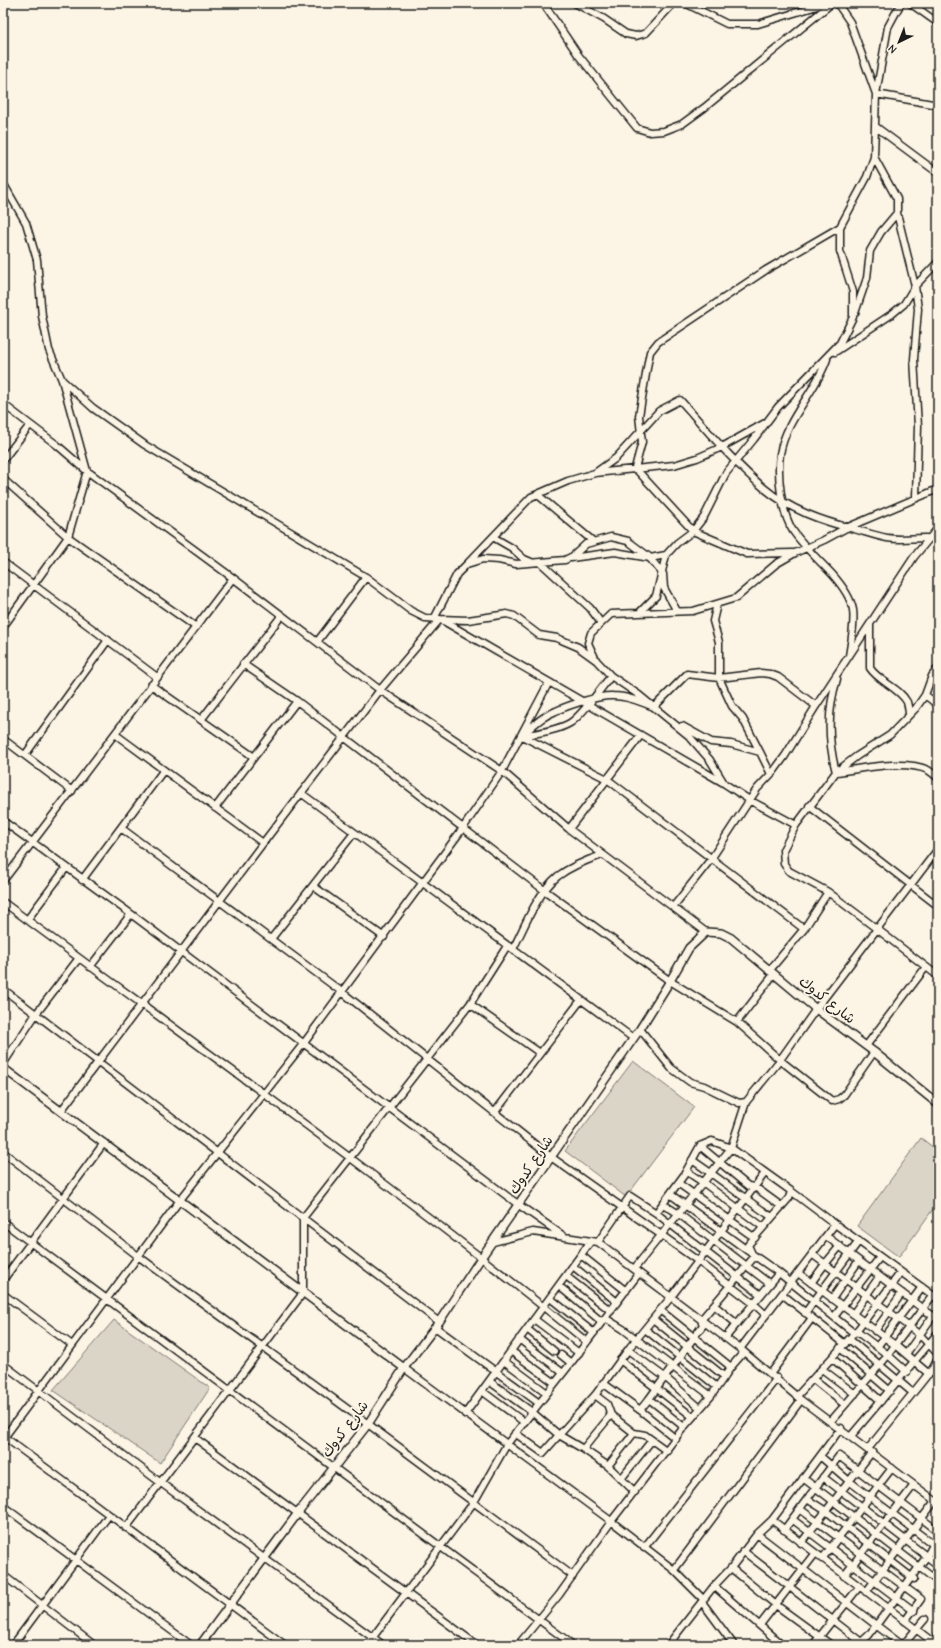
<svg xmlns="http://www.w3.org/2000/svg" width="941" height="1648" viewBox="0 0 941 1648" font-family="'Comic Neue','Playpen Sans Arabic',sans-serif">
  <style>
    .green { fill: #dbd5c8; stroke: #7c7872 }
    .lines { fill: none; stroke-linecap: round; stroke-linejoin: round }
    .minor-casing { stroke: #1c1c1c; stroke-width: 9 }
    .tertiary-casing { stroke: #1c1c1c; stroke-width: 10 }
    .minor { stroke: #fcf5e5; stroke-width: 6 }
    .tertiary { stroke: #fcf5e5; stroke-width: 7 }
    .labels { text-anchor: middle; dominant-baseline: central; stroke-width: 4; stroke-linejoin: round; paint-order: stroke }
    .street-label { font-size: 14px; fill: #1c1c1c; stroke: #fcf5e5 }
  </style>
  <rect width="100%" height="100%" fill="#fcf5e5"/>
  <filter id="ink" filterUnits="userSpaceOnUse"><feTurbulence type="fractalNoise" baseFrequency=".025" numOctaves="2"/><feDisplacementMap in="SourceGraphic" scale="8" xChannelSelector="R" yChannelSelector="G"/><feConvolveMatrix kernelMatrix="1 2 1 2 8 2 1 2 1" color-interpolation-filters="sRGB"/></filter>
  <g filter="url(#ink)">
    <!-- green -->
    <path class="green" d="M633,1061l61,46 -68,90 -61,-46z
      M921,1138l17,13v51l-39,55 -42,-31z
      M114,1320l96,68 -50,75 -107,-73z"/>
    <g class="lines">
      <!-- minor casing -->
      <g class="minor-casing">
        <path id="minor" d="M543,3l36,53 58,72 13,4 14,-1 18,-7 22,-16 128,-105
          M575,3l29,16 22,15 10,2 10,-3 28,-30
          M685,3l42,21h31l69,-21
          M837,3l13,19 26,72 62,11
          M910,3l28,20
          M876,127l62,46
          M874,157l23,42v14l18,73 3,23 -4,50 4,67 -2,71
          M3,183l23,40 11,37 5,56 7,34 13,30 25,91 -19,66 -65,90
          M855,313l12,-35 3,-27 11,-19 16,-19
          M835,352l57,-38 12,-10 11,-18 23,-24
          M827,359c-11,33 -41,59 -47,95 -3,21 1,58 13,77 11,16 26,29 39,43 8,9 19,24 21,36 2,13 -2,33 -4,46
          M62,380l31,28 52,37 221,132 45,34 14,7 15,1 282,163 29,19 45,24 -13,25 1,14 5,7 39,21 49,37 61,47
          M3,404l54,41 30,26 146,107 147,112 122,81 67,58 137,103
          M3,460l27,-35
          M595,473l21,-15 43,-47 21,-11c27,30 53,62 84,88 26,22 58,33 90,41 11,3 22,7 33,9 17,3 34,-2 51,1
          M3,479l65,58 128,90
          M538,495l56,47
          M493,537l19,11 12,11 7,3
          M793,553l-46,1 -54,-23 -58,-63 7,-26 -3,-26 9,-54 2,-10 8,-10 108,-72 74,-43
          M571,558l44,-6 35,6 16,-3
          M3,562l154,115
          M541,563l49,45 11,15
          M467,564l64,-67 37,-16 27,-8 79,-8 23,-7 25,-11 43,-24
          M639,613l17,-17 10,-41 11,-12 16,-12 11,-14 22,-44 28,-34 24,-32 62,-64 13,-26v-25l-13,-41v-24l27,-50 7,-20 2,-63 12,-67 13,-24
          M434,619l23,-45 10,-10 16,-5 16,1 17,4 49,-4 8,-4 13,-12 25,-7 17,4 20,15 15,18 1,14 13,23
          M870,625v43c9,14 29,19 37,34 1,4 2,9 2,13
          M317,642l49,-65
          M243,664l54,37 247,189 126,91 67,41 43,38 52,41 7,-2 5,-4 30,-43
          M837,679c-10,31 -9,63 -1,93 25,-3 68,-13 92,-2 3,2 7,5 10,8
          M151,685l103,72
          M925,695l13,10
          M201,720l81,-105
          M682,726l29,16 20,2 29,8 -17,-33 -11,-13 -13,-28v-36l-6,-21 4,-17
          M526,732c8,-8 19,-17 30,-21 13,-6 43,-16 57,-15 14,0 28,6 41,11l33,-33 32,4 42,-5 9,1 8,3 38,29
          M115,734l148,109
          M522,736l85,43 197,150
          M522,736c15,-3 34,-5 48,-13 12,-7 31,-35 41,-47
          M3,739l69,52
          M760,752l11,22
          M25,755l83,-115
          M724,783l-14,-23 -21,-24 -50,-41 -28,-19 -15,-16 -8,-17 3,-10 20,-19 82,-3 43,-13 40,-34 19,-11 29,-13 22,-12 92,-39
          M301,793l332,245
          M809,806l129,100
          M215,808l82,-107
          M3,821l128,93 388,291 46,32
          M796,825l40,-53 21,-16 33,-21 26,-27 9,-13 7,-19 6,-8
          M121,828l221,164 209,165 147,104 56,43 12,11
          M569,829l72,-94
          M82,880l81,-109
          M3,881l230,-303
          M313,886l71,51
          M3,902c196,145 395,286 584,440
          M673,907l38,-48 46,-70 17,-18 11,-15 31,-50 98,-149 24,-29
          M27,920l39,-52
          M271,939l83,-106
          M90,967l41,-53
          M769,971l35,-42 24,-37
          M3,989l436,333
          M470,1004l70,49
          M737,1022l37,-48
          M640,1029l31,39 19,14 14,4 35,17 7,-1 34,-42 36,-51 122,-160
          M866,1046l60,-79
          M3,1064l33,-50 43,-56
          M61,1111l202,-268 117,-153 60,-71 28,1 39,-6 7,2 25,19 18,3 21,9 18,13
          M495,1112l86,-112
          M700,1146l48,40 7,1 26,19
          M3,1152l135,104 230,168 205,152
          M692,1160c27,18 53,39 80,57
          M686,1171l18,12 59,44
          M678,1183l77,55
          M791,1191l44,33
          M670,1194l81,59
          M663,1204l16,10 91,70
          M656,1213l105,82
          M3,1222l570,423
          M826,1236l97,73 15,10
          M493,1242l40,-10 65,10 146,110 57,48 137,103
          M598,1242l32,-46 26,17 28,-38 16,-29 12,-5 19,7 60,43 -2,7 -41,47 4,9 27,19 -54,65
          M812,1254l108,81 18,19
          M581,1255l45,36
          M573,1266l44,36
          M634,1269l97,-121 15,-46
          M779,1273l75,60
          M798,1273l97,72 34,29
          M566,1276l45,35
          M3,1280l101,-137
          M811,1283l14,-19 15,-18
          M559,1286l43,36
          M3,1294l69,51
          M782,1294l63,50
          M550,1298l44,35
          M832,1299l26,-37
          M714,1305l23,19
          M660,1310l71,57
          M805,1313l54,-72
          M853,1314l26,-37
          M834,1317l46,-60
          M605,1318l18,11 88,67
          M534,1319l45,34
          M653,1319l72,58
          M435,1327l104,76
          M527,1329l27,22
          M645,1329l72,58
          M856,1331l32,24 19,17
          M875,1331l27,-38
          M519,1339l44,34
          M849,1339l64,54
          M877,1347l45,-60
          M840,1348l50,43
          M740,1349l95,-125 103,75
          M628,1350l38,28 34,30
          M511,1351l44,32
          M906,1354l27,-38
          M561,1355l10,8
          M832,1358l49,43
          M620,1360l73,57
          M504,1361l43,32
          M3,1364l158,119 222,162
          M404,1368l207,153 63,49 29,29
          M822,1369l33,25
          M771,1373l41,-55
          M813,1379l32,26
          M489,1381l43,31 27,23 -16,18 -28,-20
          M603,1383l37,27 9,-11 35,28
          M482,1391l42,31
          M595,1395l12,9 4,11
          M797,1396l62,-68 42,-56
          M649,1399l54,-74 -2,-5 54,-64
          M640,1410l36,29
          M465,1414l126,-173
          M831,1421l53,-61 49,-65
          M634,1433l11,2 22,16
          M3,1436l282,209
          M851,1436l87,-103
          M195,1438l282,207
          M3,1439l177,-239 124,-157 159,-215 39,-57 47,-89
          M583,1449l-24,-14 37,-41 34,-47 41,-50 94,-124
          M868,1449l65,-81 5,-9
          M820,1456l29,25 89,67
          M608,1466l26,-33 -23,-18 -28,34 25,17 27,26
          M823,1477l115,88
          M803,1478l133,102 2,-3
          M621,1479l31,-39
          M807,1499l19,12 88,68
          M3,1506l188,139
          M800,1509l121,90 -16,22
          M792,1519l122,92
          M772,1520l161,122
          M126,1528l177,-235v-75l167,-214 37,-58 6,3c12,-23 24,-56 45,-73 12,-9 29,-16 44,-21
          M784,1530l55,-74 99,75
          M757,1534l145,111
          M801,1543l71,-91
          M644,1548l133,-170
          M743,1551l122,94
          M822,1559l70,-91
          M731,1568l45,37 55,40
          M674,1570l127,-170
          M3,1575l91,70
          M844,1576l70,-91
          M714,1586l68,59
          M866,1592l69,-91
          M702,1602l32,43
          M760,1625l55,-71
          M13,1645l96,-130
          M367,1645l107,-143 33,-58 64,-81 68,-90
          M518,1645l41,-50 54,-76 71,-92 27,-31 20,-29 13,-15
          M668,1645l46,-59 17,-18 26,-34 15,-14 69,-92
          M813,1645l46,-58
          M858,1645l11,-10 58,-79 6,-11
          M903,1645l22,-26
          M931,1645l7,-10"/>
      </g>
      <!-- tertiary casing -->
      <g class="tertiary-casing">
        <path id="tertiary" d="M3,1068l401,300
          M200,1645l98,-132 70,-89 36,-56 35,-46 42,-64 159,-229 30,-48 19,-33 17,-16 15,1 10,5 85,71 58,43 64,52"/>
      </g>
      <!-- minor -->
      <use href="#minor" class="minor"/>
      <!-- tertiary -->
      <use href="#tertiary" class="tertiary"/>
    </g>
  </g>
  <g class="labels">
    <!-- street labels -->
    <g class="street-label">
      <text transform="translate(827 1000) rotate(38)">شارع كدوك</text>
      <text transform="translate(531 1165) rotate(-56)">شارع كدوك</text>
      <text transform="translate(345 1429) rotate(-53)">شارع كدوك</text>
    </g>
  </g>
  <!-- margin -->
  <rect width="941" height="1648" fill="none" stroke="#fcf5e5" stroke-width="16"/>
  <rect x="8" y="8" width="925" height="1632" fill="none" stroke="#1c1c1c" stroke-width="1.5" filter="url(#ink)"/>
  <!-- north arrow -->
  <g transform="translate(899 42) rotate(223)" stroke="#fcf5e5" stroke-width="3" paint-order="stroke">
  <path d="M0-3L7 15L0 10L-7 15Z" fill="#1c1c1c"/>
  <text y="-6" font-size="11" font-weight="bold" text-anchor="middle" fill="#1c1c1c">N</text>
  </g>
</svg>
